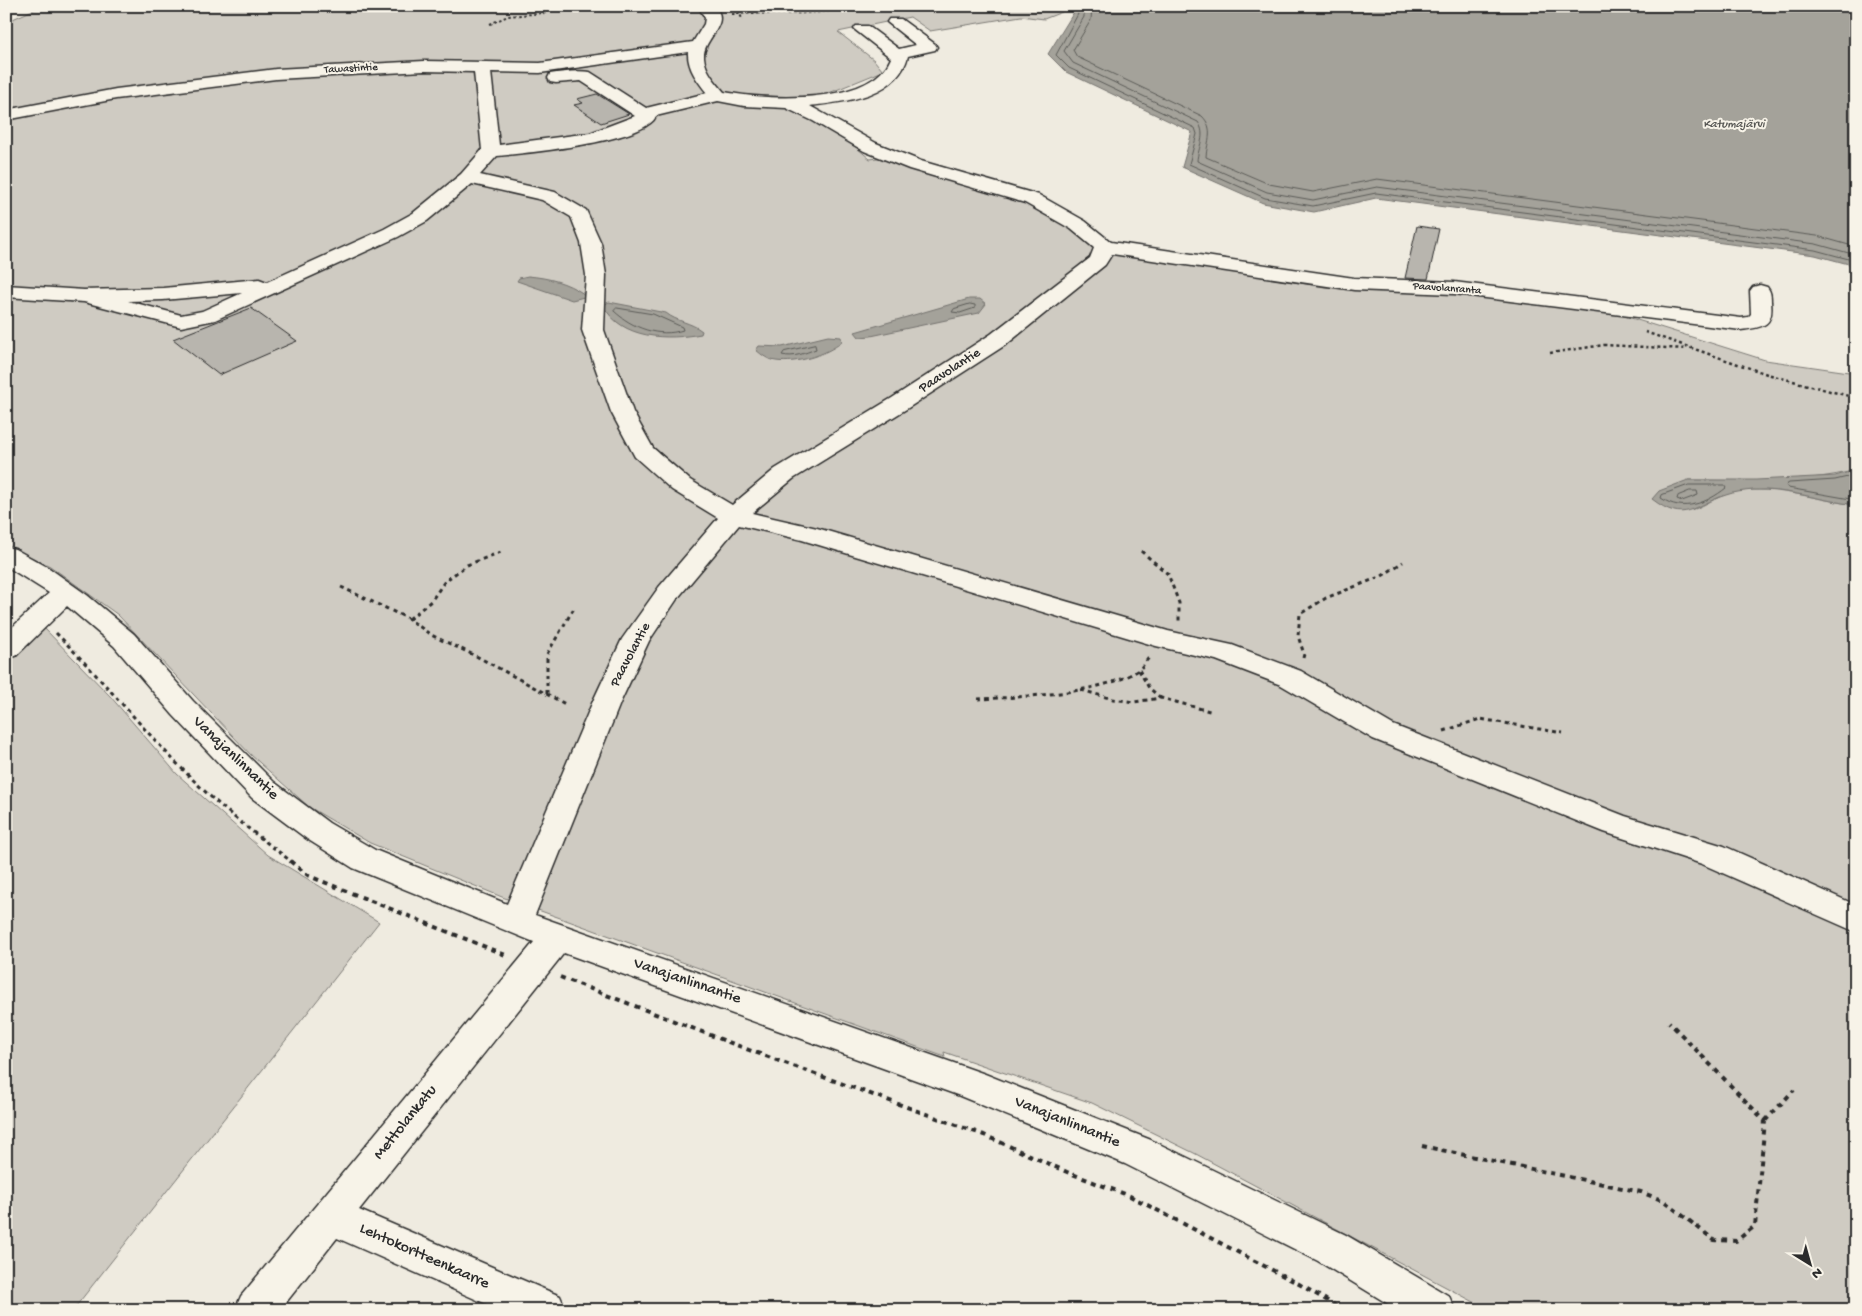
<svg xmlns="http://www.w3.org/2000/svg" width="1862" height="1316" viewBox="0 0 1862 1316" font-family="'Gochi Hand',sans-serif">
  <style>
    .green { fill: #cfcbc2; stroke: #7d7b76 }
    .water { fill: #a4a29a; stroke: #74726e }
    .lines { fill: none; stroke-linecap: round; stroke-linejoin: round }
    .shore { stroke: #5b5b57; stroke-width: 1 }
    .building { fill: #b8b5ae; stroke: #2b2b2b }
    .minor-casing { stroke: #2b2b2b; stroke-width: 3 }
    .path-far3 { stroke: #2b2b2b; stroke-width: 2; stroke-dasharray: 2.5 2.5; stroke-linecap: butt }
    .path-far2 { stroke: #2b2b2b; stroke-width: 2.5; stroke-dasharray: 3 3; stroke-linecap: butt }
    .path-far1 { stroke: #2b2b2b; stroke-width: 3; stroke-dasharray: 4 4; stroke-linecap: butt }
    .path { stroke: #2b2b2b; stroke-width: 4; stroke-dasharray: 5 5; stroke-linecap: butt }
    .minor { fill: #f7f3e8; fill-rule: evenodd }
    .labels { text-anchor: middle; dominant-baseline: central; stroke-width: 4; stroke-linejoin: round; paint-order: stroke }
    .far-street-label { font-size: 11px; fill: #2b2b2b; stroke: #f7f3e8 }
    .far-water-label { font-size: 12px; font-style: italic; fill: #555552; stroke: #f7f3e8 }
    .street-label { font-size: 14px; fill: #2b2b2b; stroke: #f7f3e8 }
    .near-street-label { font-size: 16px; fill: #2b2b2b; stroke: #f7f3e8 }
  </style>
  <rect width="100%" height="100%" fill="#efebe0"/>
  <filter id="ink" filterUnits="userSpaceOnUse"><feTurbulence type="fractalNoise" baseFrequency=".02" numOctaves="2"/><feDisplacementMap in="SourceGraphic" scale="10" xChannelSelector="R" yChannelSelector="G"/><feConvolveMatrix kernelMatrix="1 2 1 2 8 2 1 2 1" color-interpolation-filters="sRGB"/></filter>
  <g filter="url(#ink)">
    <!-- green -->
    <path class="green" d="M42,6h1010l10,6 -18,7 -23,-3 -91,15 -20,-14 -72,15 36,28 9,11 -91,37 32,12 46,39 14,-2 152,49 39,23 19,21 231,37 150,6 124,15 166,52 91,13v97c-51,14 -116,10 -168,10l7,29c10,-4 21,-11 31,-15 42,-12 88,6 130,11v805h-367l-295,-157 -102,-50 -148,-51 1,5 -443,-160 -132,-54 -61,-36 -58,-52 -133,-140 -68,-49 -44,-21v-523z
      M44,628l66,68 67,78 91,81 111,67 -306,388h-67v-646z"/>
    <!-- water -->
    <path class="water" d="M1063,6h793v260l-41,-11 -439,-57 -62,14 -51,-9 -81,-36 10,-35 -126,-60 -18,-18 26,-42z
      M528,276c21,2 38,6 56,18v3l-12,3 -55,-19 2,-3z
      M969,299h11l6,5 -7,9 -108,23 -12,1 -4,-5z
      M609,302l57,11c11,9 25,9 36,18l-1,3c-33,6 -80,6 -98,-29z
      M828,336l13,1 1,5c-16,13 -45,22 -66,19 -8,-1 -14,-6 -20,-11l3,-4 23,1z
      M1856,470v35c-34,-4 -70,-17 -103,-15 -9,1 -19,2 -27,5 -33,10 -40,30 -74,4l7,-8 29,-11h68l79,-4z"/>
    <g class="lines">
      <!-- shore -->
      <path class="shore" d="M1075,6l3,8 -22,41 13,13 126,60 2,6 -8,30 76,34 48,8 63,-13 439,57 41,11
        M1084,6v11l-20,34 9,12 125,59c9,13 0,25 -1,39l70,31 46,8 64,-13 439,57 40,11
        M1092,6l-1,14 -18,30 4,7 125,59c13,13 5,25 4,41l63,27 44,8 64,-13 440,57 39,11
        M970,304l5,1v3l-15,5 -8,-1 2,-3z
        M617,308l36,6 29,13 1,3c-24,8 -51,-2 -69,-19z
        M815,345l1,4c-11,4 -22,9 -34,6l2,-3z
        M1856,475l-21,5 -46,3 -3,2 2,3 68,12
        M1689,485h35l2,3c-19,15 -43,25 -65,10l1,-3z
        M1690,491h7l1,4 -16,6 -5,-2 1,-3z"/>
    </g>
    <!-- building -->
    <path class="building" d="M597,94l32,20 -28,9 -27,-18 9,-2 -6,-4z
      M1417,226l22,3 -11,50 -23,-1z
      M251,308l46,33 -78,34 -46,-36z"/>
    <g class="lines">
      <!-- minor casing -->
      <g class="minor-casing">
        <path id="minor" d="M698,6h17c16,19 -12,32 -11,51 1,14 12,25 20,35 42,8 148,14 167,-34l-37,-29 2,-3h12l31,23 17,-4 -29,-23 2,-3h12l34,25 2,3 -2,3 -27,6c-10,41 -64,46 -98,50l66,37 45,18 118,34 46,26 26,21 243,36 100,4 287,36 7,-1 3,-3 -1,-23 3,-4 7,-2 7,2c4,5 4,9 4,15 3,25 -9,25 -30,28l-287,-36 -100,-4 -242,-36 -7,11 -98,79 -99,64 -115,71 -41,34 65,15 351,103 64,14 69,26 92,54 232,91 99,30 132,59v27l-154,-68 -98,-32 -231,-93 -92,-54 -65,-25 -60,-14 -354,-106 -63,-15 -62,74 -28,42 -28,60 -86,214 450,159 166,66 195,95 103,61 6,14h-57l-80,-49 -193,-97 -165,-68 -396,-143 -205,257 201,86 6,14h-66l-163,-72 -57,72h-45l6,-14 293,-354 -181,-74 -46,-29 -55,-41 -79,-83 -59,-69 -47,-40 -51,50 -10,2v-25l43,-40 -43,-27v-19l9,2 34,19 38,27 47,39 59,67 81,81 55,41 46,27 132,54 86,-203 29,-62 37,-52 59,-69 -46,-28 -37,-33 -24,-45 -29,-82 4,-55 -5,-32 -10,-26 -29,-17 -70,-16 -45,37 -29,16 -183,83 -34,7 -97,-25 -78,-5v-12l78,5 79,-2 96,-9 8,3 117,-53 29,-16 48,-39 21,-24 -8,-78 -50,-1 -148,8 -160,20 -110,21v-10l110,-21 160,-20 148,-8 116,2 153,-21 11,-18 1,-6zM688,52c-1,16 10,30 19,41l-61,15 -56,-36c-12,-2 -28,0 -40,2l-2,4 2,4 6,1 25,-2 54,35 -45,17 -91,12 -8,-73 49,1zM718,101l26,5 42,2 27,13 51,30 45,18 116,34 46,26 23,19 -4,10 -99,76 -99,64 -117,71 -43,36 -42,-25 -37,-32 -20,-36 -29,-82 2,-55 -5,-32 -15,-33 -31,-18 -75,-17 17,-19c27,-3 150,-14 159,-40zM242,293l-40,18 -21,4 -53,-14 35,-1z"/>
      </g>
      <!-- path-far3 -->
      <path class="path-far3" d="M740,6l-1,7 4,7
        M732,14c41,-2 84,3 124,-8
        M490,24l18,-8 37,-3 16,-7"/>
      <!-- path-far2 -->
      <path class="path-far2" d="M1645,332l122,42 89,24
        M1550,353l54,-8 83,4"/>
      <!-- path-far1 -->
      <path class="path-far1" d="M1141,551l27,23 11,29v19
        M341,587l68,32 22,16 45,21 91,49
        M409,619l22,-18 14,-20 22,-16 34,-13
        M56,633c53,53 100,113 155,164 25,23 54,44 81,65
        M1303,658l1,-4 -6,-18 2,-22 26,-16 56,-22 21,-14
        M1139,670l10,18 12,10
        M1081,690l32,9 21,3 27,-4 52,14
        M547,694v-40l27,-46
        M978,699c43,-2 123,-5 159,-28 5,-3 9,-10 13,-15
        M1444,731l36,-12 83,14"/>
      <!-- path -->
      <path class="path" d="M290,861l19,15 199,80
        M560,977l189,73 235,85 83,37 63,24 169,88 44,26
        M1765,1121l29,-31
        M1422,1146l219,46 23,9 50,39 22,1 19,-15 10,-105 -96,-99"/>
      <!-- minor -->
      <use href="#minor" class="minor"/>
    </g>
  </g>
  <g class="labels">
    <!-- far-street labels -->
    <g class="far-street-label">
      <text transform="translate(351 69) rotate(-3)">Tawastintie</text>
      <text transform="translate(1447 289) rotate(4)">Paavolanranta</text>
    </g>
    <!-- far-water labels -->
    <g class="far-water-label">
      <text x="1734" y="125">Katumajärvi</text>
    </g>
    <!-- street labels -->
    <g class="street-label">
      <text transform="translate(950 371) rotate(-33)">Paavolantie</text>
      <text transform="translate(631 655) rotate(-62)">Paavolantie</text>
    </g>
    <!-- near-street labels -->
    <g class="near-street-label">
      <text transform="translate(235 759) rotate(44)">Vanajanlinnantie</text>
      <text transform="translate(687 982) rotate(19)">Vanajanlinnantie</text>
      <text transform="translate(406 1123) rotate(-51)">Mettolankatu</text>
      <text transform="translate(1067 1123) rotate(22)">Vanajanlinnantie</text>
      <text transform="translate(424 1257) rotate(24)">Lehtokortteenkaarre</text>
    </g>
  </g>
  <!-- margin -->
  <rect width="1862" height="1316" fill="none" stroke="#f7f3e8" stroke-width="25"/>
  <rect x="12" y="12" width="1837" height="1291" fill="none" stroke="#2b2b2b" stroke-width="2" filter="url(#ink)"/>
  <!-- north arrow -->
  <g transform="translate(1810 1264) rotate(143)" stroke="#f7f3e8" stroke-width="4" paint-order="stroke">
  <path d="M0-4L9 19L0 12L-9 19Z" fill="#2b2b2b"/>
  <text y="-8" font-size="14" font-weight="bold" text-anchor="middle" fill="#2b2b2b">N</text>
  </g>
</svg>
